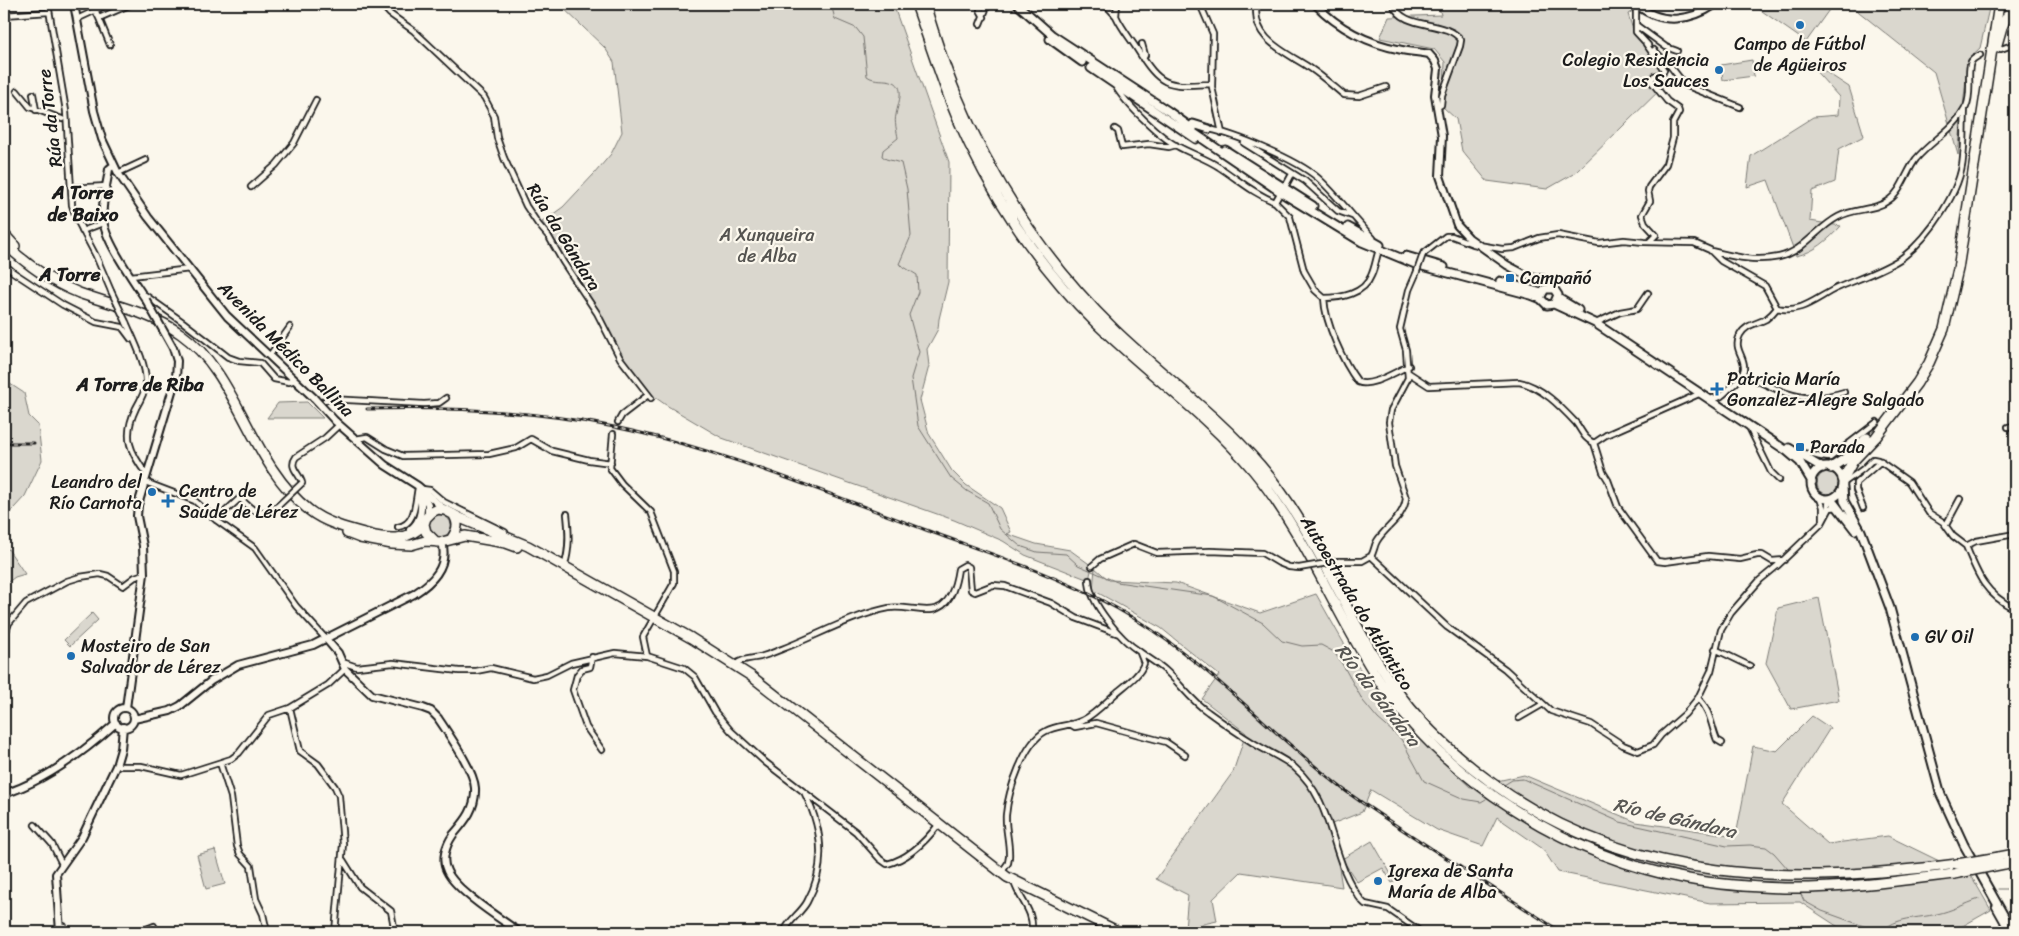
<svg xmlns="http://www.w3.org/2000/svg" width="2019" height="936" viewBox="0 0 2019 936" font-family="Sriracha,sans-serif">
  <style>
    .green { fill: #dad7ce; stroke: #7b7a75 }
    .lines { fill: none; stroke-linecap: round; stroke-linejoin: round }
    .stream { stroke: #74726e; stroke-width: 1 }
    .street-tunnel { stroke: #dad6cd; stroke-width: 4.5; stroke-dasharray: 4.5 2; stroke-linecap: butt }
    .street-casing { stroke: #1c1c1c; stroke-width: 8 }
    .secondary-casing { stroke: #1c1c1c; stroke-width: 10 }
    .primary-casing { stroke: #1c1c1c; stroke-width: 11 }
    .highway-casing { stroke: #1c1c1c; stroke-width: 12 }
    .street { stroke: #fbf7ec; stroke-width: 4.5 }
    .secondary { stroke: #fbf7ec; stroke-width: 6 }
    .primary { stroke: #fbf7ec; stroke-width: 7 }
    .highway { stroke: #fbf7ec; stroke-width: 9 }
    .rail-casing { stroke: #1c1c1c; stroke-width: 3 }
    .rail { stroke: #fbf7ec; stroke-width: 1; stroke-dasharray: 4; stroke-linecap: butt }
    .street-bridge-casing { stroke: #1c1c1c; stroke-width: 8; stroke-linecap: butt }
    .secondary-bridge-casing { stroke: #1c1c1c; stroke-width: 10; stroke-linecap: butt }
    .highway-bridge-casing { stroke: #1c1c1c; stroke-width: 12; stroke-linecap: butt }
    .street-bridge { stroke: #fbf7ec; stroke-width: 4.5 }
    .secondary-bridge { stroke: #fbf7ec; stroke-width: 6 }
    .highway-bridge { stroke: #fbf7ec; stroke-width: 9 }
    .poi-dot { fill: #1f6fb2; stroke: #fbf7ec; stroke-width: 2 }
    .labels { text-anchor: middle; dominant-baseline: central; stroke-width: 4.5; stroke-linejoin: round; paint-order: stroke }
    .poi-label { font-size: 18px; fill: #1c1c1c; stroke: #fbf7ec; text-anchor: start }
    .street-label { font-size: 18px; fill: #1c1c1c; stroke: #fbf7ec }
    .park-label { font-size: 18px; fill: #555451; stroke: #fbf7ec }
    .neighbourhood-label { font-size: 19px; font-weight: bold; fill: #1c1c1c; stroke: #fbf7ec }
    .water-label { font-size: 19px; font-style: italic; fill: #575653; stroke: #fbf7ec }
  </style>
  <rect width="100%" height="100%" fill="#fbf7ec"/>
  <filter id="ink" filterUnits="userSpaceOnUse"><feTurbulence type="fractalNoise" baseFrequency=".02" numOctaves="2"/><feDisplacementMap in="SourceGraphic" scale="10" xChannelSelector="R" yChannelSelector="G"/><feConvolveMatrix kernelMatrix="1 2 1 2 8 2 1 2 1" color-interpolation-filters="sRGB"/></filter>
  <g filter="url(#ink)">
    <!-- green -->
    <path class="green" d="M559,4h334l56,158 -1,120 -9,37 -1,10 -11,20 2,17 -9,34 9,34 23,37 14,14 34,23 11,24 -4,2 29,10 34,6 22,16 -3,14 -64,-25 -22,-14 -49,-21 -232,-82 -56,-33 -17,-12 -34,-46 -8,-18 -37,-55 -19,-39 -9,-13 21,-15 31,-33 17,-20 11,-22 -8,-70 -9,-14z
      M1438,4h206l-16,10 6,19 36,47 -95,93 -28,16 -60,-8 -25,-30 -6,-32 -13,-12 2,-45 -11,-13 -54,-11 9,-21 52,-2z
      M1752,4h74l5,3 -25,35z
      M1849,4h141l-10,44 -12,11 -10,96 -24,-83z
      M1803,57l46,30 15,49 -25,13 -4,33 -23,9 -2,30 31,5c-13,14 -26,26 -45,30l-28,-76 -21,7 4,-31 62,-39 25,-2 1,-18z
      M1752,60l2,16 -31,4 -2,-15z
      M4,380l20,13 5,23 9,9 4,35 -17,36 -21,23z
      M307,402l16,16h-56l11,-15z
      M1817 483a11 11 0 1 1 22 0a11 11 0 1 1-22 0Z
      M429 526a11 11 0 1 1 22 0a11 11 0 1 1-22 0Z
      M4,543l21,31 -10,3 -11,8z
      M1095,568l14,12 67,3 84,30 56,-19 39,69 63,75 52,49 54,-12 112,47 100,14 17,-90 24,5 35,-35 18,12 -48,76 46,40 60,-8 84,41 19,33 -39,22h-106l-46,-30 -90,1 -152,-31 -15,-23 -46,-32 -14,29 -46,-16 -66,-40 -9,22 -30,12 10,63 -101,-15 -28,27 4,22 -32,7 3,-33 -32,-16 77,-107 13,-39 -44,-34 17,-24 -58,-47 -68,-38z
      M1819,598l20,102 -48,9 -25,-46 12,-55z
      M92,613l6,7 -28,26 -6,-6z
      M1372,841l23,40 -3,2 -9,-15 -26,14 -15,-23z
      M215,850l10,34 -19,5 -9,-34z"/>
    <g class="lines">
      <!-- stream -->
      <path class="stream" d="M831,4l4,15 21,9 7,9 4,39c8,6 18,2 27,6 12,6 3,24 2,33 -2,7 1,16 2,23l-15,12 -1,6 4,3 15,4 6,26 4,47 -12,28 18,11 1,17 -9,23 10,37 -8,26 7,48 33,52 16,13 21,12 12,26 20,17 17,6 29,2 12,11 39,17 96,14 50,27 19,18 20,5 19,-1 13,7 10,15 19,34 15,18 23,20 23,42 40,18 17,3 5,-3
        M1504,785l8,-5 11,-1 97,43 107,24 23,-1 16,2 8,6 14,16
        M1998,889h17
        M1800,892l4,9 18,10 58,21
        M1881,932c16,-16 36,-13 56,-18 14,-3 28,-10 42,-15"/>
      <!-- street-tunnel -->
      <path class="street-tunnel" d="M613,434l5,-12"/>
      <!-- street casing -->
      <g class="street-casing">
        <path id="street" d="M48,4l18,107 6,94 5,15 19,36 15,35
          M381,4l9,10 24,17 70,66 10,19 3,22 7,20 22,48 12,18 11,13 14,25 34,51 23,45 31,40
          M983,4l-3,6 4,7
          M1105,4l11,12 1,-12
          M1200,4l13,30 -1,53 10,46
          M1257,4c-7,35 29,48 53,64 12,8 23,18 34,27l15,1 27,-9
          M1393,4c10,27 53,15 68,36l-1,6 -18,49 -1,10 -4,2
          M1639,6l-3,4v22l12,13
          M95,10l4,8 32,-14
          M4,15l45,-3
          M1116,16c6,13 14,22 21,33 25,40 31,37 75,35
          M99,18l11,27
          M77,19l32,-15
          M980,24l8,-20
          M1636,25l30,22 11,4
          M1142,44l3,11 -2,4
          M1646,44l18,26 -2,4 -8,2 -3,5 16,20 11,8 1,3 -6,11v15l-7,26 -17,23 -1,4 2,10 -8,14 3,8 11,12 -7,7
          M2001,49l14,-5
          M1654,50l17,17 14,18 55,22
          M1116,87c10,17 44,50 61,59 14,8 29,12 42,21 20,13 32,25 56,35
          M17,91l13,16 32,12
          M33,94l3,16
          M1115,129l3,2 4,16 27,-3 20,3 7,-2
          M1209,129c28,6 87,30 109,49 20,18 36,41 55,60
          M1244,143l61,38 33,30 14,5
          M118,173l28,-13
          M1286,185l6,-11
          M251,187l25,-22 18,-22 22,-43
          M71,188l36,-2
          M1279,195l-4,7 15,15 14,54 11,19 9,8
          M82,231l21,-8
          M1379,250c-3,8 -4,18 -8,26 -7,18 -30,22 -47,22 1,25 19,64 34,84 13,6 38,-11 51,-16
          M1711,251c24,6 44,11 68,6 24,-5 38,-29 59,-40 16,-9 37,-6 51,-17 13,-9 17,-28 27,-41 16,-19 38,-29 50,-52 7,-16 0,-34 5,-45 2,-4 6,-5 9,-7
          M1423,254l23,-18h6l21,8 29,5 12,-1 25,-10 19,-3 41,8 25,-3 20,2 50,1 16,7 11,11 44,25 12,22c24,6 39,-10 60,-20 18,-8 50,-19 66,-31 26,-20 58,-66 60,-99 2,-17 1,-34 2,-50
          M4,264l9,8 50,33 33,17 26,5 9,12
          M6,265l-2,-11 7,-5
          M131,276l59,-7
          M145,295l38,27 45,35 11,4 21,2 14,16 15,3 6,-2
          M126,322c7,16 21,43 20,62 -1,8 -6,17 -10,24 -14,29 -6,44 11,67
          M1598,322l22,-10 17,-3 11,-16
          M270,355l20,-28
          M1409,373l20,13 90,-4c22,4 42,25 57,41 6,8 8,16 18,20l9,29 5,8 10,27 39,54 8,1 43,-6 32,3 17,-4h5l10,6 12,-1
          M1744,374c23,11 51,27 77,23 8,-1 16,-3 23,-5
          M1713,398c7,1 11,-4 16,-9 33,-27 0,-33 11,-54 6,-11 17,-11 26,-16 4,-3 8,-7 11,-11
          M319,403l10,-4 95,5 15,-1 7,-5
          M618,422l4,-7 26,-20
          M1749,427l22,45 8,8
          M2008,427l7,-1
          M613,434l-3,34 12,16 29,28 23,59v12l-31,54 4,19
          M355,439l12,-2 19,12 17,7 86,-2 27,-6 15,-9 21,12 37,9 22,3
          M1594,443l12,-8 95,-42
          M1799,453c11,-1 19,5 31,5l47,-36
          M145,482l50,19 21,19 39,28 41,58 30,33
          M1845,482l18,-13 10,-10 5,1 31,22 20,31 14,9 10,14 13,10 10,-5 39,-7
          M302,483c-2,-10 -14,-15 -6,-26l29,-19 14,-13
          M422,489l8,1 14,12 61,30
          M1819,496l4,11v13
          M1863,508l-7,-18v-7l25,-22
          M1827,512l2,-13
          M216,520l24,-22c15,15 20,20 39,7
          M1946,525l14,-26
          M398,527c18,-3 17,-25 20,-39
          M1966,546c12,30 19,48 49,63
          M1371,556l76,71 58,42 46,42 40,13 32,21 15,6 15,-6 8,-10 24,-21 13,-16 13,-27 10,-41 10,-17 29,-33 17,-14 45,-43 8,-15 7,-1
          M1339,561h23l9,-5c3,-4 3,-10 6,-15 9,-15 27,-23 29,-43l-11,-32 -6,-44 2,-12 17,-32 -2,-28 -6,-21 9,-39 7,-16
          M1092,566l8,-7 34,-15 23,9 53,-2 52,2 17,10 10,4 10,1
          M564,567c6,-17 5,-35 3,-53
          M1089,580c0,23 32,60 51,72 8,6 17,11 25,18 15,13 26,31 43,42 15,11 31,22 47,32 13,8 28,14 39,23 43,37 34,92 68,134l3,3 23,5 33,23
          M4,637l5,-14 17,-20 41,-22 13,-4 20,-3 8,2 15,10 12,-9 9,-3
          M1715,649l35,17
          M592,657l-2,10 -8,2 -5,6 -4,15 13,37 16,23
          M342,662l15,5 36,-4 66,8h17l15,-3 42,10 14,-3 24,-12 44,-10 32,3 37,12 11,9 20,35 16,19 34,31 91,70 24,27 7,5c21,-5 39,-23 52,-40
          M735,665c8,-7 16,-6 25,-8 7,-2 15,-5 22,-8 34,-13 71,-34 107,-41 14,-3 38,6 49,0 14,-6 18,-26 20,-39l7,-4 4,2 2,23 4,2 18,-7 12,1 46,17 25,15 43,16
          M1698,698c13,13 13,28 19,42l5,3
          M290,708l10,43 18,13 17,23 4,9 4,48 -8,88
          M1519,718l24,-14
          M1070,724l5,3 21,-4 47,13 23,6 19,13
          M220,763l11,34 6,49 3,8 11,12 5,33 7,15 4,18
          M116,766h25l40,9 50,-16 8,-6 30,-38 21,-7 38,-23 17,-16
          M35,825l17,19 10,20
          M343,860l17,27 31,24 4,21
          M1001,873l7,-10 1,-6c1,-14 -4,-28 -3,-42 2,-23 18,-73 40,-84 11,-6 25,-5 37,-11 12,-6 22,-17 32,-26 10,-9 25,-18 29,-31l-4,-10
          M1014,882c6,19 20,28 18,50
          M1995,907l14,25
          M60,926h4l2,6
          M139,932l15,-6
          M784,932c5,-12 17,-19 23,-30 20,-36 16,-72 -2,-108"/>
      </g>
      <!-- secondary casing -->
      <g class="secondary-casing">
        <path id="secondary" d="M74,4l20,107 8,28 16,34 30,44 79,99 87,82
          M1315,4c23,24 54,40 87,46 9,2 18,2 27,4l6,7 3,8 -3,26 7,41 -2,40 17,49 12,13 38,27 17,9 19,5
          M1636,4c25,22 55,17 80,0
          M114,165l-5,4c-2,16 -8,34 -6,50 1,21 31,62 43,81
          M335,421l50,44 33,21 27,24
          M421,493l7,11v11
          M410,530c13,-10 12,-24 10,-39
          M326,639l12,14 7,16 27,26 51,13 8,3 7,7c11,17 36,52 37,70 1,21 -10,33 -22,47 -7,10 -12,25 -6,36 9,20 54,48 72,61
          M126,708l18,-134 -1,-28 -6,-30 1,-11 38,-127 1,-17 -4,-13
          M114 718a10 10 0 1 1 20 0a10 10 0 1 1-20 0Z
          M134,719l36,-8 10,-5 31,-25 27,-16 75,-20 101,-51c19,-12 35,-28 28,-52
          M4,794c40,-13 81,-43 112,-71
          M60,932l-4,-58 26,-37 34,-71 5,-17 2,-22"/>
      </g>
      <!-- primary casing -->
      <g class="primary-casing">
        <path id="primary" d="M1017,4l35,31 116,76 25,18
          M1050,39l32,23
          M1091,68l105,71
          M1209,129l-16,-5 -2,4 3,5 91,62 77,47 53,22 116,31 10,4 6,6 7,-1 41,19 192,128 13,11 12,20
          M1225,150l88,56
          M1348,227l32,18
          M1406,256l38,11
          M1543,279l7,3 4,7
          M1500,281l42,12
          M1541,296l4,-7h9l4,6 -4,9
          M1558,298l20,12
          M1789,448l34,20
          M1811 483a16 16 0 1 1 32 0a16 16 0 1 1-32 0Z
          M1843,487l1,14 17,30 29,77 51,187 23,50 49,87
          M1831,499l24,31"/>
      </g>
      <!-- highway casing -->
      <g class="highway-casing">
        <path id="highway" d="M916,4c13,37 25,75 40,111 33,77 81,150 140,208 51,50 111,92 157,147 52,63 81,141 125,209 67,102 191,178 310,200 32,6 65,8 96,9 57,1 114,-7 170,-14
          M925,4c9,30 19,61 31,90 37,89 90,169 159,236 48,46 102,85 145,135 57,66 84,150 133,220 26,38 62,71 99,98 140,102 301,102 465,81
          M1996,48l6,-21 11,-23
          M4,234l11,12
          M4,243c22,21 47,39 75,50 34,12 73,20 102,41 58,41 69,130 128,176 16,13 40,19 59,24 21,6 41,7 56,-10
          M1831,468l14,-9 22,-21
          M1843,479l10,-18 23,-24 41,-54 12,-20 15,-34 14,-60 41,-265
          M347,533l13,5 32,6 19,1 14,-4 17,1 23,-6 41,7 11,4
          M452,538c6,-9 7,-15 1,-24
          M436,542l-10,-10 -2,-8 2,-6 6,-6 6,-3 7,1 15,8 68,28 163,92 60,38 256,201 112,55
          M1999,857l16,-3
          M2004,864l11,-2"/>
      </g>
      <!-- street -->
      <use href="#street" class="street"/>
      <!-- secondary -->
      <use href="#secondary" class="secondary"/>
      <!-- primary -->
      <use href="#primary" class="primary"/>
      <!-- highway -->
      <use href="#highway" class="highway"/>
      <!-- rail casing -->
      <g class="rail-casing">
        <path id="rail" d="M367,409c83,-2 166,1 247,18 107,22 209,65 312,103 70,26 145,49 209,89 76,47 137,115 208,170 28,21 59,40 89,60 43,27 86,55 129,83
          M4,443h30"/>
      </g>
      <!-- rail -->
      <use href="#rail" class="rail"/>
      <!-- street-bridge casing -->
      <g class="street-bridge-casing">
        <path id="street-bridge" d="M1416,274l7,-20
          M111,291l15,31
          M279,505l23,-22
          M1299,568l40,-7"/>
      </g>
      <!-- secondary-bridge casing -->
      <g class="secondary-bridge-casing">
        <path id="secondary-bridge" d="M146,300l27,48
          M314,398l21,23"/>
      </g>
      <!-- highway-bridge casing -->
      <g class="highway-bridge-casing">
        <path id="highway-bridge" d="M1957,864l42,-7
          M1954,874l50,-10"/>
      </g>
      <!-- street-bridge -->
      <use href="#street-bridge" class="street-bridge"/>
      <!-- secondary-bridge -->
      <use href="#secondary-bridge" class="secondary-bridge"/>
      <!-- highway-bridge -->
      <use href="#highway-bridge" class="highway-bridge"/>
    </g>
  </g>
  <!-- markers -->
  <g class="poi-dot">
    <circle cx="1800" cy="25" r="5"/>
    <circle cx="1719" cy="70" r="5"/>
    <rect x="1505" y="273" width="10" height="10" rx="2.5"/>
    <path d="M1714.5 381.5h5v5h5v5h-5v5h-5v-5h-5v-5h5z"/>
    <rect x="1795" y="442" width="10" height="10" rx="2.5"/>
    <circle cx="152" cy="492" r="5"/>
    <path d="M165.5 493.5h5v5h5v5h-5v5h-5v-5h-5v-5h5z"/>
    <circle cx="1915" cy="637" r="5"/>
    <circle cx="71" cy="656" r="5"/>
    <circle cx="1378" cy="881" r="5"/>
  </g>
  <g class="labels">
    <!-- poi labels -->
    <g class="poi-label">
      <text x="1800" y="44" text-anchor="middle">Campo de Fútbol<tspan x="1800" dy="21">de Agüeiros</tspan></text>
      <text x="1709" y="60" text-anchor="end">Colegio Residencia<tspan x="1709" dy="21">Los Sauces</tspan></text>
      <text x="1520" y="278">Campañó</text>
      <text x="1727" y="379">Patricia María<tspan x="1727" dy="21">Gonzalez-Alegre Salgado</tspan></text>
      <text x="1810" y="447">Parada</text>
      <text x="142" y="482" text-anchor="end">Leandro del<tspan x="142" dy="21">Río Carnota</tspan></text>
      <text x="179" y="491">Centro de<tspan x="179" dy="21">Saúde de Lérez</tspan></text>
      <text x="1925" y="637">GV Oil</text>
      <text x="81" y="646">Mosteiro de San<tspan x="81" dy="21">Salvador de Lérez</tspan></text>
      <text x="1388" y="871">Igrexa de Santa<tspan x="1388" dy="21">María de Alba</tspan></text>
    </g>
    <!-- street labels -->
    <g class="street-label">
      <text transform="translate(50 118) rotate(-97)">Rúa da Torre</text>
      <text transform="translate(564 237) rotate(58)">Rúa da Gándara</text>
      <text transform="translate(286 349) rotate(45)">Avenida Médico Ballina</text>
      <text transform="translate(1357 603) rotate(59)">Autoestrada do Atlántico</text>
    </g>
    <!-- park labels -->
    <g class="park-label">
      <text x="767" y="235">A Xunqueira<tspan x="767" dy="21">de Alba</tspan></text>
    </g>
    <!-- neighbourhood labels -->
    <g class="neighbourhood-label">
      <text x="83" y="192">A Torre<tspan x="83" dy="22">de Baixo</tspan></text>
      <text x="70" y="274">A Torre</text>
      <text x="140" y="384">A Torre de Riba</text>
    </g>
    <!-- water labels -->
    <g class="water-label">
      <text transform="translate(1378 695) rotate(52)">Río da Gándara</text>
      <text transform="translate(1675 818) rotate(13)">Río de Gándara</text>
    </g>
  </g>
  <!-- margin -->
  <rect width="2019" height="936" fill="none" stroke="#fbf7ec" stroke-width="20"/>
  <rect x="10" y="10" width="1999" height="916" fill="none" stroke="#1c1c1c" stroke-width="2" filter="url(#ink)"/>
</svg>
